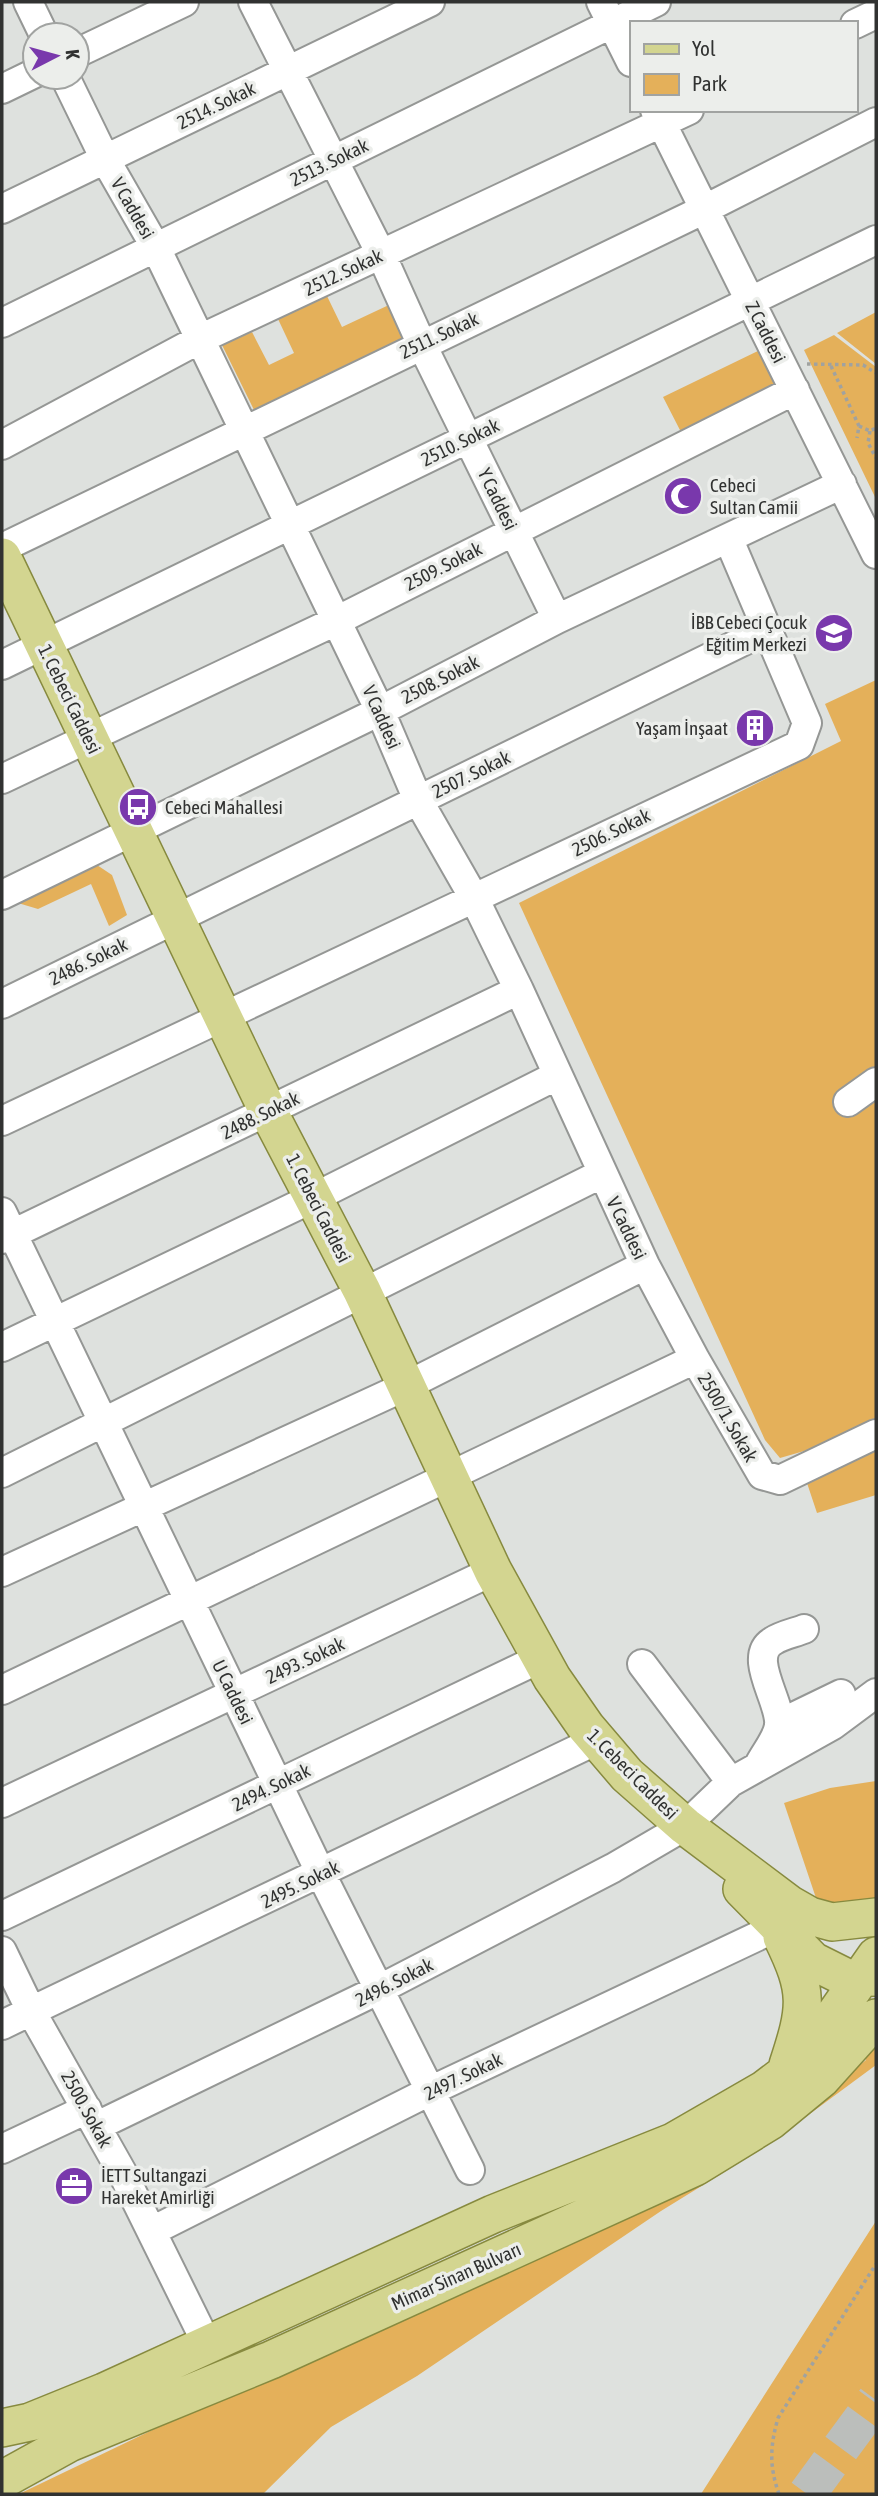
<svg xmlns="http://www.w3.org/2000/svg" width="878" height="2496" viewBox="0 0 878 2496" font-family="'Asap Condensed',sans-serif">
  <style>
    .green { fill: #e4b05a }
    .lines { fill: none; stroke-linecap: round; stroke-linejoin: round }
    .highway-tunnel { stroke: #bbbebb; stroke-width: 38; stroke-dasharray: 38 19; stroke-linecap: butt }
    .minor-casing { stroke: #959795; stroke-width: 32 }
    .major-casing { stroke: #878a3f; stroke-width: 40 }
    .path { stroke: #a0a2a0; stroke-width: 3.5; stroke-dasharray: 3.5 3.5; stroke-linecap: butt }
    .minor { stroke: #fff; stroke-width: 28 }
    .major { stroke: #d3d590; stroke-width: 37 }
    .labels { text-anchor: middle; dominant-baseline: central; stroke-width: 7; stroke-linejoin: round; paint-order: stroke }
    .street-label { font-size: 19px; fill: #313231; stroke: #eceeeb }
    .poi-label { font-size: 19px; fill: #313231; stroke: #eceeeb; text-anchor: start }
  </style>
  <rect width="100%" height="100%" fill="#dee1de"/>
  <!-- green -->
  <path class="green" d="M327,296l15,31 49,-23 16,34 -152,74 -33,-67 30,-13 17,33 25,-12 -16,-34z
    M876,312v52l-39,-31z
    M834,335l42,32 -1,130 -71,-147z
    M762,349l18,37 -98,48 -19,-37z
    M876,680v739l-58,28 -38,11 -15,-18 -246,-537 322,-162 -16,-37z
    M97,865l15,10 15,40 -18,11 -18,-42 -53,25 -20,-6z
    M876,1450v45l-59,18 -10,-30z
    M876,1781v117l-46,7 -13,-4 -33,-98 46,-15z
    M876,2033v32l-111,82 -104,64 -244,165 -86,51 -68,67h-244l764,-367 83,-67 -2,-5z
    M876,2221v273h-175z"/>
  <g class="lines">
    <!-- highway-tunnel -->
    <path class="highway-tunnel" d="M807,2494l69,-94"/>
    <!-- minor casing -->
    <g class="minor-casing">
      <path id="minor" d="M28,2l16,33
        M253,2l128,252 40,89 136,276
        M601,2l30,60
        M855,24l21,-10
        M77,53l107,-51
        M65,77l40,82 51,89 224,463 38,89 56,98 45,92 126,275 50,94 67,116 18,5 96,-46
        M2,89l33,-16
        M655,110l221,444
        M2,209l428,-207
        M2,323l654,-321
        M2,445l198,-106 489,-229
        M2,548l703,-339 171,-87
        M2,665l874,-425
        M2,779l334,-158 459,-231
        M2,895l378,-184 177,-92 285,-135
        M2,1004l764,-374
        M848,1102l28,-20
        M2,1121l797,-376 8,-22 -78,-183
        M2,1212l319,662 149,296
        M2,1239l517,-249
        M2,1347l313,-150 243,-122
        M2,1473l599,-299
        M2,1572l404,-186 239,-121
        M642,1664l89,118
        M2,1690l693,-331
        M779,1724l62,-30
        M759,1765c6,-12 18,-26 20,-39 3,-24 -33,-69 -6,-85 9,-6 21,-8 31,-12
        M2,1803l491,-232
        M2,1916l539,-258
        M2,1951l29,60 92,163 84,170
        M2,2025l595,-285
        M97,2126l281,-136 235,-122 72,-42 46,-44 102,-57 43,-32
        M2,2149l85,-40
        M152,2231l278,-140 347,-164"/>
    </g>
    <!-- major casing -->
    <g class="major-casing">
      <path id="major" d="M2,557l266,554 94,180 131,280 59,107 34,49 41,48 58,51 104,78 21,12 22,6 44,-5
        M742,1889l71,72 34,17 29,-1
        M782,1937c27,55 25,70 6,128
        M2,2428l28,-6 74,-30 389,-178 180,-72 92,-53 21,-16 27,-27 63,-90
        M2,2480l67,-37 202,-83 424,-193 75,-46 51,-42 55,-61"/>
    </g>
    <!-- path -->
    <path class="path" d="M807,364l56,1 13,8
      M831,366l28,60 -2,12
      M859,426l11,5 6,-3
      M870,431l-2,12 8,15
      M779,2494c-10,-28 -9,-48 -1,-76l98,-154"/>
    <!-- minor -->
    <use href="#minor" class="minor"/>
    <!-- major -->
    <use href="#major" class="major"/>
  </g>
  <!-- icons -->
  <defs>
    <g id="mosque-disc" transform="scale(2.0125)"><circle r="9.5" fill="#7938ac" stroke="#eceeeb"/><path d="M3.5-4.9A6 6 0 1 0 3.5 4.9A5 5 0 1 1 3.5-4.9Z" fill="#fff"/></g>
    <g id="school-disc" transform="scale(2.0125)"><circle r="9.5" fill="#7938ac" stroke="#eceeeb"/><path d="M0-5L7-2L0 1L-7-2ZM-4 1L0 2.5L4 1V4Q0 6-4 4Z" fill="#fff"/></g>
    <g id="building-disc" transform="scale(2.0125)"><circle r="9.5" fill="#7938ac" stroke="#eceeeb"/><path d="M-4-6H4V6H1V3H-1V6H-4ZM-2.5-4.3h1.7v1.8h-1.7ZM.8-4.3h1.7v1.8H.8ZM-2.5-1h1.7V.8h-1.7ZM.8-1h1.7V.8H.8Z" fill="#fff"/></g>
    <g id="bus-disc" transform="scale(2.0125)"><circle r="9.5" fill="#7938ac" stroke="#eceeeb"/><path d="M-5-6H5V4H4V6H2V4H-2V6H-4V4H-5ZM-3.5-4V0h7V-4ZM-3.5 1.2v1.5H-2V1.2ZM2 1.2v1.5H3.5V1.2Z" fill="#fff"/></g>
    <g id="office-disc" transform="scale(2.0125)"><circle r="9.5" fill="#7938ac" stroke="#eceeeb"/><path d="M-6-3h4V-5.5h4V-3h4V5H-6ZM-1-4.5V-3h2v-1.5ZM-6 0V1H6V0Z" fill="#fff"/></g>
  </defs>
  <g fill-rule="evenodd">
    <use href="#mosque-disc" x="683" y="496"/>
    <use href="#school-disc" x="834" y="633"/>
    <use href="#building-disc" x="755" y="728"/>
    <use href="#bus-disc" x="138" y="807"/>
    <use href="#office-disc" x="74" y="2186"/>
  </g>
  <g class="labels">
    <!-- street labels -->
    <g class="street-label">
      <text transform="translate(216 105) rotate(-26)">2514. Sokak</text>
      <text transform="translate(329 162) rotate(-26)">2513. Sokak</text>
      <text transform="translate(133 208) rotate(60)">V Caddesi</text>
      <text transform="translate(343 272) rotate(-25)">2512. Sokak</text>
      <text transform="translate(766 332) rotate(63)">Z Caddesi</text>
      <text transform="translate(439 335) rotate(-25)">2511. Sokak</text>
      <text transform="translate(460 442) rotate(-26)">2510. Sokak</text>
      <text transform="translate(498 499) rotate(64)">Y Caddesi</text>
      <text transform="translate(443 566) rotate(-27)">2509. Sokak</text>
      <text transform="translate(440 679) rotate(-27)">2508. Sokak</text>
      <text transform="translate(70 699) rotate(64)">1. Cebeci Caddesi</text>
      <text transform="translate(382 717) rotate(66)">V Caddesi</text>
      <text transform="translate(471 774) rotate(-26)">2507. Sokak</text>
      <text transform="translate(611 832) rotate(-26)">2506. Sokak</text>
      <text transform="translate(88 961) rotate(-26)">2486. Sokak</text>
      <text transform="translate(260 1115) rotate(-26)">2488. Sokak</text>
      <text transform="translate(319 1208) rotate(63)">1. Cebeci Caddesi</text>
      <text transform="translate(627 1228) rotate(64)">V Caddesi</text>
      <text transform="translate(728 1417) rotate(60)">2500/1. Sokak</text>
      <text transform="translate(305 1660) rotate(-25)">2493. Sokak</text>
      <text transform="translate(233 1692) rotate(64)">U Caddesi</text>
      <text transform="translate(633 1774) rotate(45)">1. Cebeci Caddesi</text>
      <text transform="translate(271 1787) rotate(-26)">2494. Sokak</text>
      <text transform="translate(300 1884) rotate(-26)">2495. Sokak</text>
      <text transform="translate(394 1982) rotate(-27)">2496. Sokak</text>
      <text transform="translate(463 2076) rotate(-26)">2497. Sokak</text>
      <text transform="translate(87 2109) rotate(61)">2500. Sokak</text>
      <text transform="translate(456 2276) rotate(-24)">Mimar Sinan Bulvarı</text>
    </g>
    <!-- poi labels -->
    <g class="poi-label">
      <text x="710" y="485">Cebeci<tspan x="710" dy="22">Sultan Camii</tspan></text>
      <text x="807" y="622" text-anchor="end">İBB Cebeci Çocuk<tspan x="807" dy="22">Eğitim Merkezi</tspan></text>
      <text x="728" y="728" text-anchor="end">Yaşam İnşaat</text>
      <text x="165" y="807">Cebeci Mahallesi</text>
      <text x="101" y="2175">İETT Sultangazi<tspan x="101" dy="22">Hareket Amirliği</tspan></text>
    </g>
  </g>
  <!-- border -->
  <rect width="878" height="2496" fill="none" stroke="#313231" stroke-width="7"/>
  <!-- legend -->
  <rect x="630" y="21" width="228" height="91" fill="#eceeeb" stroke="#a1a3a1" stroke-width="2"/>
  <rect x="644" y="44" width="35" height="10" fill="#d3d590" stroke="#a1a3a1" stroke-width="2"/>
  <text x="692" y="56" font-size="21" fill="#313231">Yol</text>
  <rect x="644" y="74" width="35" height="21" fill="#e4b05a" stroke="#a1a3a1" stroke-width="2"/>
  <text x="692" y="91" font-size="21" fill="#313231">Park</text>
  <!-- north arrow -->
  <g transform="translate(56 56) rotate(84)"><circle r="33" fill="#eceeeb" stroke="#a1a3a1" stroke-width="2"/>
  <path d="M0-5L12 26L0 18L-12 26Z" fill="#7938ac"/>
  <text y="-10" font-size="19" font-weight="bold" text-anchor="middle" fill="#313231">K</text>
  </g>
</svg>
